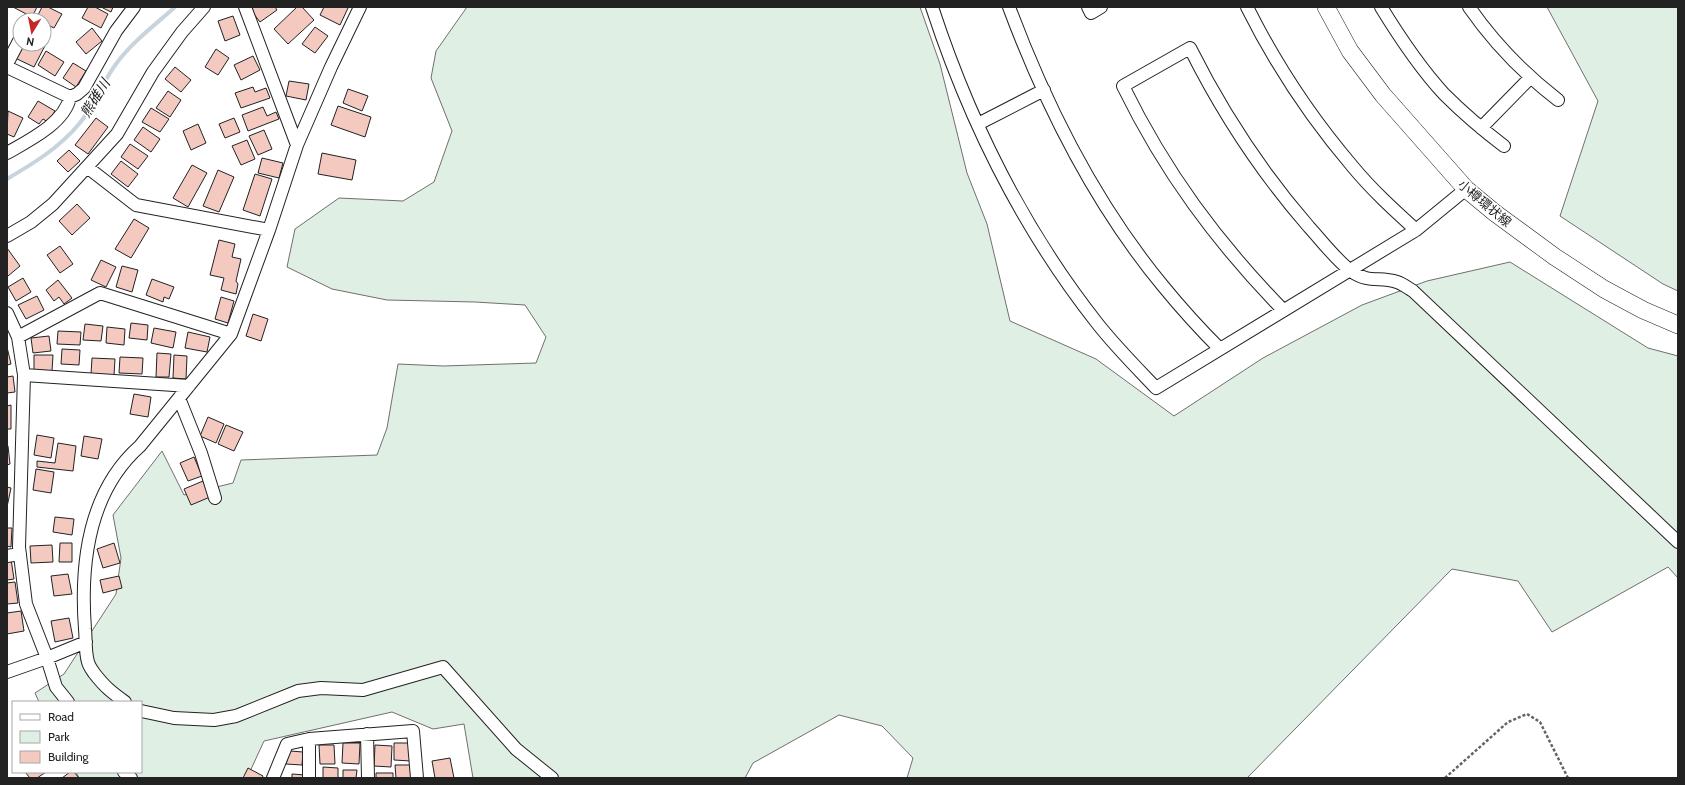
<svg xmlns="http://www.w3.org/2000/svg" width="1685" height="785" viewBox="0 0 1685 785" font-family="Cabin,'Noto Sans JP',sans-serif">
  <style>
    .green { fill: #e0efe3; stroke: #6f6f6f }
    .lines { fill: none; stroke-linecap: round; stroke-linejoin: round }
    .stream { stroke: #c7d3dd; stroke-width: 4 }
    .building { fill: #f3c9c0; stroke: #222 }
    .minor-casing { stroke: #222; stroke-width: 14 }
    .secondary-casing { stroke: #222; stroke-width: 18 }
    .path { stroke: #646464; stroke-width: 2.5; stroke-dasharray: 3 2; stroke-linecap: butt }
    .minor { stroke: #fff; stroke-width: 12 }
    .secondary { stroke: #fff; stroke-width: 17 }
    .labels { text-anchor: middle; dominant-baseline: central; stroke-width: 3; stroke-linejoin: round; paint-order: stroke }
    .street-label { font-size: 13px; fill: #222; stroke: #fff }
    .water-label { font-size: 14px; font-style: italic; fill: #222; stroke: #fff }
  </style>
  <rect width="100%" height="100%" fill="#fff"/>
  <!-- green -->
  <path class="green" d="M467,7h453l20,57 27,109 20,51 23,97 86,38 78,57 89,-58 99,-53 65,-24 83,-19 138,86 30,8v222l-10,-11 -116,65 -34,-51 -66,-12 -205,209h-340l6,-20 -31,-32 -43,-11 -86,48 -8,15h-272l-9,-54 -31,5 -41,-17 -128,29 -17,37h-168l-3,-6h65v-70h-102l-4,-9 29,-19 52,-80 5,-36 -8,-43 49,-64 22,44 49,-12 8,-23 136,-5 10,-27 11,-64 45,2 93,-3 10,-26 -21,-32 -50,-3 -88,-2 -55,-11 -45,-22 8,-38 44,-31 64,3 31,-19 18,-51 -21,-53 5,-27z
    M1547,7h131v284l-15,-7 -103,-68 38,-115z"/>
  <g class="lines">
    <!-- stream -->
    <path class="stream" d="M7,179c27,-16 52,-31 72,-55 15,-18 23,-41 37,-60 16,-22 39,-39 59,-57"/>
  </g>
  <!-- building -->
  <path class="building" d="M13,7h24l-5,10z
    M42,7h6l14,7 -8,14 -10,-5v-3l-8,-1z
    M88,7h7l13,7 -7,14 -19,-10z
    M101,7h12l-2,5z
    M253,7h22l2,3 -17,12 -10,-13z
    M297,7h5l12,13 -26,24 -14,-15z
    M324,7h22l2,1 -8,17 -20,-10z
    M233,16l7,19 -15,6 -7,-20z
    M315,27l13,9 -13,17 -13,-9z
    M92,28l10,13 -16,13 -10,-12z
    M44,32l6,4 -16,31 -19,-9 7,-14h22z
    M216,49l13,9 -11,17 -13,-8z
    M46,51l18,11 -9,14 -17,-11z
    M253,56l7,14 -19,10 -7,-15z
    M73,63l13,8 -10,16 -13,-9z
    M175,67l16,13 -10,12 -16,-13z
    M289,81l20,3 -3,16 -20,-4z
    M253,87l2,5 11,-4 4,10 -29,10 -6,-15z
    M348,89l20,7 -6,15 -19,-8z
    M168,91l13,9 -11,17 -14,-9z
    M38,101l17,10 -7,11 -5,-3 -4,5 -11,-7z
    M338,106l33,11 -6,20 -34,-12z
    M263,107l4,9 9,-4 3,7 -31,12 -6,-16z
    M151,108l18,11 -9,13 -18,-10z
    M8,111l15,7 -9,19 -7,-3z
    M96,118l12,9 -20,27 -13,-9z
    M234,118l6,14 -15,6 -6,-14z
    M198,124l8,19 -15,7 -8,-19z
    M143,127l17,12 -9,13 -17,-12z
    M264,130l8,19 -14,6 -9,-19z
    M247,140l8,19 -14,6 -9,-19z
    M130,144l18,12 -10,13 -17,-12z
    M69,150l11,11 -12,11 -11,-11z
    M322,153l34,7 -4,20 -34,-6z
    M262,158l21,5 -4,15 -21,-5z
    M121,161l17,13 -10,13 -17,-13z
    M192,165l15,8 -19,34 -15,-9z
    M218,170l16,7 -15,35 -16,-6z
    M255,174l17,5 -12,37 -17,-6z
    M77,204l13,14 -18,17 -13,-14z
    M134,219l15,9 -18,30 -16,-9z
    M219,240l16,4 -3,13 9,2 -5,22 2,3 -2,10 -15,-4 3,-12 -14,-3z
    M60,246l13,18 -13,9 -13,-18z
    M7,248l13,18 -12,10 -1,-1z
    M101,260l15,7 -10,20 -15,-7z
    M122,266l16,4 -6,22 -16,-5z
    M23,278l8,14 -15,9 -8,-14z
    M152,279l22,8 -5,12 -5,-2 -1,5 -17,-7z
    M58,280l14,18 -8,6 -5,-7 -5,4 -8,-11z
    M37,296l7,14 -18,9 -8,-14z
    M221,297l13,4 -6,22 -13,-4z
    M253,314l15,5 -7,22 -15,-5z
    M131,323l17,2 -1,15 -18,-2z
    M85,324l18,2 -2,15 -18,-1z
    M107,327l18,2 -1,16 -18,-2z
    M154,328l22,4 -3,16 -22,-5z
    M58,331l23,1 -1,13 -23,-1z
    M188,332l22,5 -3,15 -22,-4z
    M49,336l2,15 -18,2 -2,-15z
    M7,347l4,17 -4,1z
    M62,349l18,1 -1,15 -18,-1z
    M157,353l14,1 -2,23h-13z
    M34,355h19l-1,16h-18z
    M174,355l13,1 -1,23 -13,-1z
    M120,357l23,1 -1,16 -23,-1z
    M92,358l23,1 -1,16 -23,-1z
    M13,376l2,16 -8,1v-16z
    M134,394l17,3 -3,20 -18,-3z
    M11,405v24h-4v-23z
    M208,417l16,7 -8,19 -16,-7z
    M226,425l17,7 -9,19 -16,-7z
    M37,435l17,3 -3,20 -17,-3z
    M84,436l18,3 -4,20 -17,-3z
    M58,443l18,3 -3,25 -36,-4v-6l18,2z
    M8,446l2,18 -3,1v-18z
    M194,457l8,19 -14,5 -8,-18z
    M36,469l18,3 -3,21 -18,-3z
    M203,481l7,16 -19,8 -7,-16z
    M7,487l4,1 -4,19z
    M55,517l19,2 -2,16 -19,-3z
    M7,528h5l-1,19 -4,-1z
    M60,543h12v19h-13z
    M114,543l6,20 -17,5 -6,-19z
    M52,545l1,17 -22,1 -1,-17z
    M7,559h4l3,20 -7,1z
    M68,574l4,20 -18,2 -3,-20z
    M119,576l3,12 -19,5 -3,-13z
    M15,582l3,21 -11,1v-21z
    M21,611l3,20 -17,3v-21z
    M69,618l4,20 -18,4 -4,-21z
    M343,743h17l-1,21 -17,-1z
    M394,743h17v18l-17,-1z
    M319,745h15l1,19h-15z
    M375,745l17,1 -1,21 -17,-1z
    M290,751l13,1 -1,13 -16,-1z
    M450,758l4,20h-19l-3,-17z
    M395,765h16l1,13h-16z
    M323,767l15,1v10h-15z
    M248,768l15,8 -1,2h-19z
    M343,770h14l-1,8h-13z
    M25,772h21l-9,6h-7z
    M70,772h4l5,6h-17z
    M376,773h17v5h-17z
    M292,774l13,1v3h-13z"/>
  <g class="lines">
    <!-- minor casing -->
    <g class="minor-casing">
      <path id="minor" d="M245,7l52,138
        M932,7c37,113 91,222 165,316 18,23 39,44 59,65l260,-158 50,-41
        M1009,7c37,99 86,197 154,279 18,22 37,43 57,63
        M1088,7l3,6 10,-6
        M1247,7c29,58 64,111 106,160 19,23 41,43 63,63
        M1381,7c19,31 39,61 63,87 19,19 39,36 60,52
        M1469,7c25,36 54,66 89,93
        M7,64l13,-25
        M7,67l63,30 7,-3 7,-6 32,-57 18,-24
        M978,124l66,-34
        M1481,128l49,-50
        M7,153c21,-12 58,-30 63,-56
        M87,167l49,38 133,25
        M7,236l24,-14 22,-18 64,-70 36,-62 29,-40 22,-25
        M1283,310c-66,-68 -118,-138 -160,-224l67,-38c32,64 72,125 119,179 12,13 28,34 42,44 19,13 28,5 46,11 6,2 11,6 16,9l265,251
        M7,313l11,24 6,38 -5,172 7,57 21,54 9,29 12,15
        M18,337l82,-44 131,41
        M24,375l165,11
        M179,398l22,55 14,45
        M7,556l13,-2
        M7,672l40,-14 39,-16
        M125,702c-15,-11 -20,-15 -31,-29 -2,-3 -5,-7 -6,-11 -3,-10 -2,-23 -3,-33 -5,-66 3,-137 55,-183l91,-112 38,-104 28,-85 34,-78 29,-60
        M141,711l33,7 40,2 22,-4 62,-25 23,-3 42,2 80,-23 73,82 36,29
        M367,734l1,44
        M124,772l7,6
        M273,778l14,-34 22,-5 104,-8 4,47
        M309,778v-39"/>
    </g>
    <!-- secondary casing -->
    <g class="secondary-casing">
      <path id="secondary" d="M1326,7l24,44 33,44 83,94 29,24 60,44 49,32 39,21 35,15"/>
    </g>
    <!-- path -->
    <path class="path" d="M1445,778l63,-56 19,-8 13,8 28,56"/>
    <!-- minor -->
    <use href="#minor" class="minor"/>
    <!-- secondary -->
    <use href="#secondary" class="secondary"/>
  </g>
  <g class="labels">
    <!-- street labels -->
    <g class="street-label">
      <text transform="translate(1485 203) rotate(40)">小樽環状線</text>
    </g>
    <!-- water labels -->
    <g class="water-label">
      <text transform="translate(95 98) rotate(-58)">熊碓川</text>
    </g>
  </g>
  <!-- border -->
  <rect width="1685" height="785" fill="none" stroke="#222222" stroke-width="16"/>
  <!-- legend -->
  <rect x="12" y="701" width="130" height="72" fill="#ffffff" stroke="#a7a7a7"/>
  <rect x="20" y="714" width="20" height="6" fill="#ffffff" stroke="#a7a7a7"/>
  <text x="48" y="721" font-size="12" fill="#222222">Road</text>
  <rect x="20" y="731" width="20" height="12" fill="#e0efe3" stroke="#a7a7a7"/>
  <text x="48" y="741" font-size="12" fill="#222222">Park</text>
  <rect x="20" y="751" width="20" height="12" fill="#f3c9c0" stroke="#a7a7a7"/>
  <text x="48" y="761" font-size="12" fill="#222222">Building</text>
  <!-- north arrow -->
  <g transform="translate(32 32) rotate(190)"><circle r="19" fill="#ffffff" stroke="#a7a7a7"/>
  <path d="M0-3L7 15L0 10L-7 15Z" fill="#c62828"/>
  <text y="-6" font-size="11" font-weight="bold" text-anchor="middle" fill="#222222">N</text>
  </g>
</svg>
